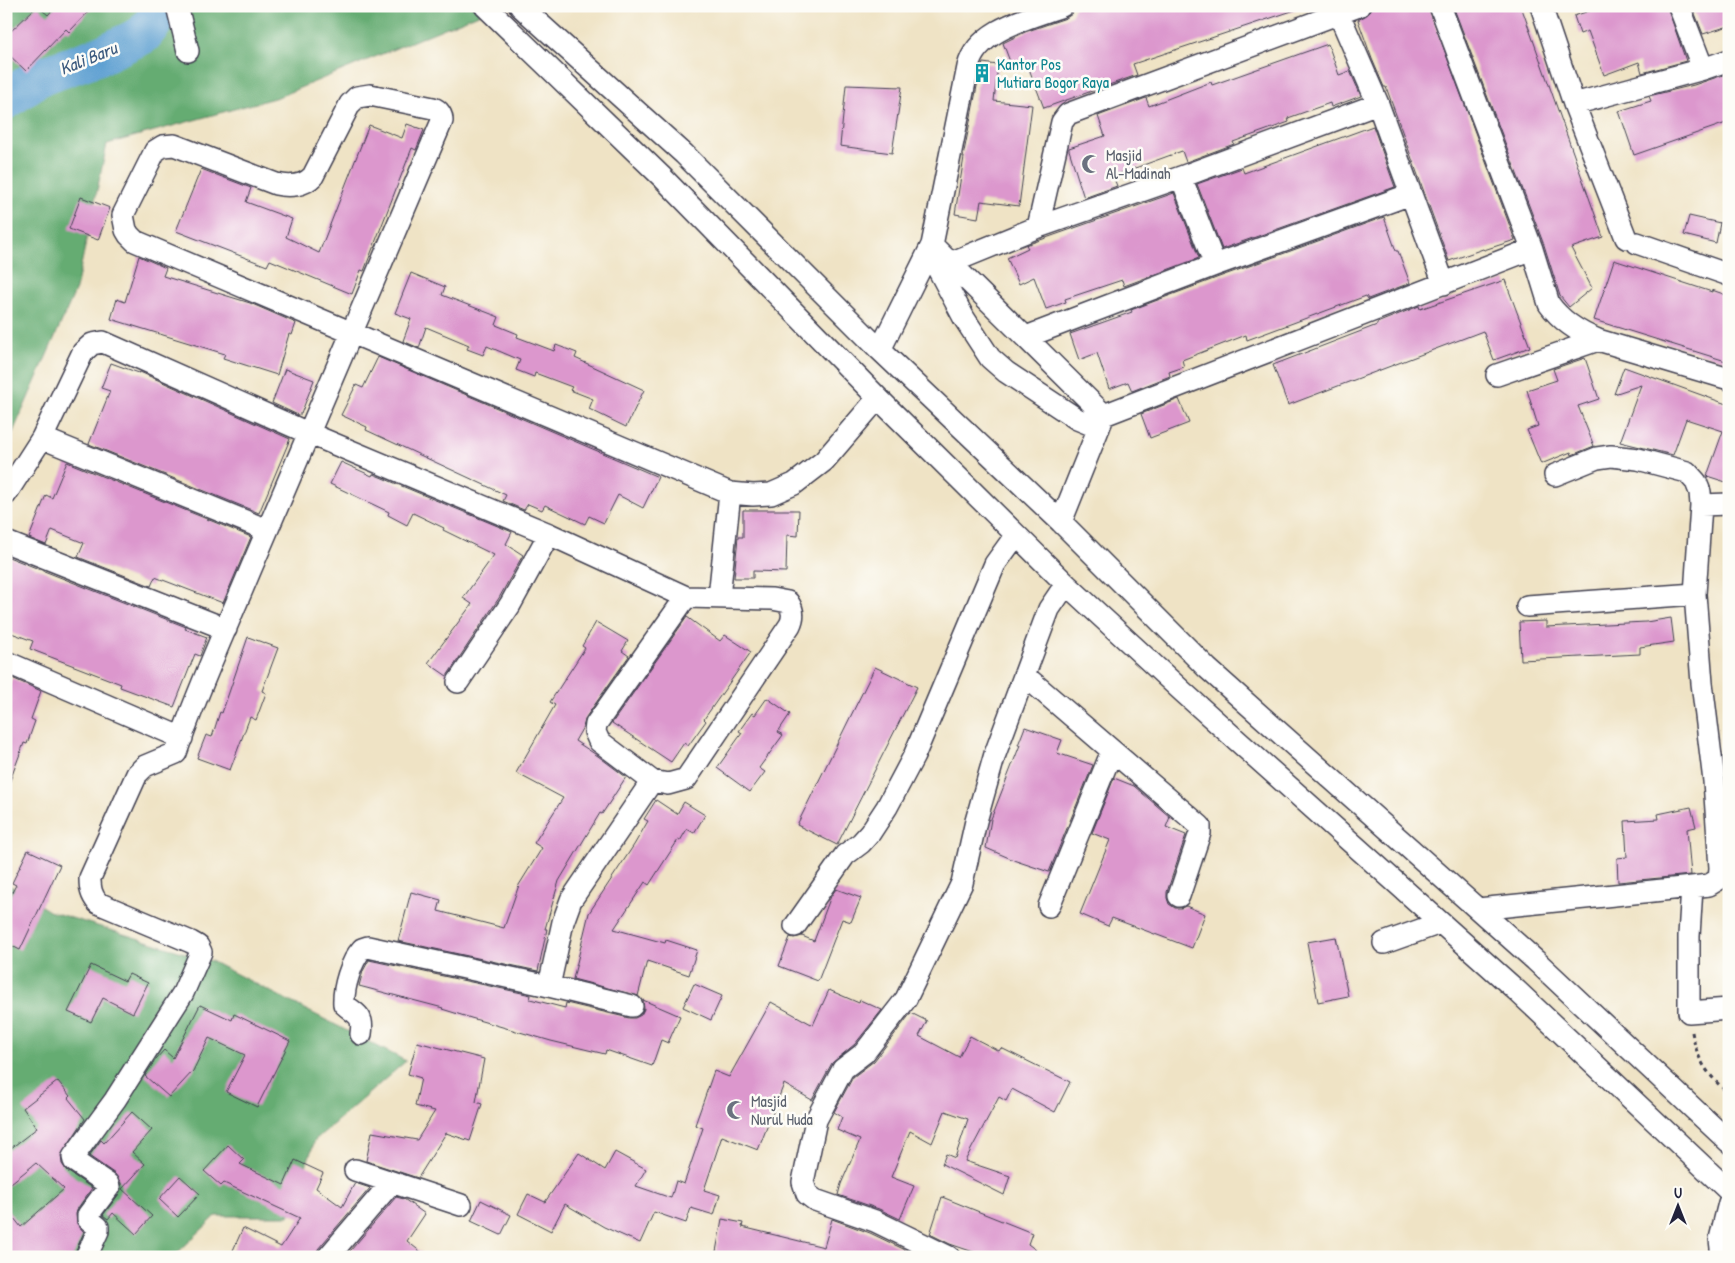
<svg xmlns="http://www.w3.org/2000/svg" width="1735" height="1263" viewBox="0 0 1735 1263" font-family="'Patrick Hand',sans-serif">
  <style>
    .forest { fill: #65ac72; stroke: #446756 }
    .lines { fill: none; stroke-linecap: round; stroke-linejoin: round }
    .river { stroke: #5fa0d2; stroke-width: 39 }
    .building { fill: #dc97cd }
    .minor-casing { stroke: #413f50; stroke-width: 24 }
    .path { stroke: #413f50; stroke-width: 3; stroke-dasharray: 4 4; stroke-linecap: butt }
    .minor { stroke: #fff; stroke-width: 21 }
    .labels { text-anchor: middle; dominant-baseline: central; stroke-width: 5; stroke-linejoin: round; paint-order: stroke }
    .culture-label { font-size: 16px; fill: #0d838f; stroke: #fdfcf7; text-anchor: start }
    .worship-label { font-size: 16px; fill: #5b616d; stroke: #fdfcf7; text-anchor: start }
    .water-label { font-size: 18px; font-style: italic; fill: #3d5b7f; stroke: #fdfcf7 }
  </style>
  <rect width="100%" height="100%" fill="#fdfcf7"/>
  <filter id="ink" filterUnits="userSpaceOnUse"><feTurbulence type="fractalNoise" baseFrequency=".02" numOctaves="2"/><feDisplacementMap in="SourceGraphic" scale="10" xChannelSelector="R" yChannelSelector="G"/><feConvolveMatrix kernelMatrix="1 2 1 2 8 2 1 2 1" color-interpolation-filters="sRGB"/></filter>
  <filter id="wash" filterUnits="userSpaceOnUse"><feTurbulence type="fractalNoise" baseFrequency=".0096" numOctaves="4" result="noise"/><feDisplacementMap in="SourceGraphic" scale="20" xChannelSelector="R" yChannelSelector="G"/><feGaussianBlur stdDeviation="1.12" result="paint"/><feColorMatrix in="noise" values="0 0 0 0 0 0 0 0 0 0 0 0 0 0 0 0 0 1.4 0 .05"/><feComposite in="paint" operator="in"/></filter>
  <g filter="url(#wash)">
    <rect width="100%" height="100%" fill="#efe3c5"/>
    <!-- forest -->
    <path class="forest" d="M6,6h473l7,5 -208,86 -171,47 -31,145 -70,159z
      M6,883l43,28 162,50 195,100 -91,79 -26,76h-73l-43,41h-167z"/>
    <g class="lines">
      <!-- river -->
      <path class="river" d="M6,100l31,-22 64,-23 42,-20 20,-25"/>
    </g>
    <g id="blocks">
      <!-- building -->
      <path class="building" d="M37,6l11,9 8,-9h38l-25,26 -3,-3 -40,42 -20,-19v-16z
        M1076,6h218l1,4 -162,54 4,11 -93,33 -18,-47 -14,6 -9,-24 22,-11 41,-14 6,-4z
        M1378,6h50l87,234 -31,10 -1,-1 -34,12 -63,-174h-2l-12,-28 -14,-39 10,-6 3,-5z
        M1453,6h68l82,231 -32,11 21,40 -23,19 -9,-11 -16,-51z
        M1604,6h63l19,55 -44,12 -3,-11 -35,13 -16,-44 -8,3 -6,-18z
        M1692,6h37v20l-26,8z
        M1328,44l11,31 11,-4 11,25 -30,11 -1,-4 -42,15 1,4 -56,20 1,2 -48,18 -4,-11 -69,25 4,10 -33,12 -15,-48v-2l36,-12 -7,-20 48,-18 3,8 62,-24 1,3z
        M983,63l15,2 -4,36 38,4 -13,101 -38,-5 -3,17 -23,-4 9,-57h-1l17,-86z
        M1729,73v49l-95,33 -15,-44 32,-10 -2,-5 45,-11z
        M846,85l56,2 -10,66 -52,-7z
        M407,124l17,6 -8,20 -4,-2 -48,123 -3,-1 -9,24 -82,-34 -3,6 -91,-35 25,-62 50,19 -5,14 46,17 -6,18 33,16 50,-128 33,13z
        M1373,126l22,61 -173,62 -25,-65 45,-16 2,5z
        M1174,193l25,65 -75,28 -2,-6 -57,19 1,3 -20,7 -12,-32 -15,7 -12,-26 21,-10 -2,-3z
        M81,197l29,11 -12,32 -29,-11z
        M1689,216l31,7 -4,20 -32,-8z
        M1384,217l12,34h2l12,32 -42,16 -2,-3 -119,44 -1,-5 -64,25 2,7 -15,5 1,4 -38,15 -4,-9 -19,7 -12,-36 -18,7 -9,-26 62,-22 -1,-2 88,-33z
        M139,256l27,12 -3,8 87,27 46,20 -4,12 -3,-1 -12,41 -54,-17 2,-4 -114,-35 6,-20 8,3z
        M1614,260l98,32v-2l17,6v66l-135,-42z
        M411,273l34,14 -3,8 57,22 -3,8 22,9 -1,3 37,14 2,-6 21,8 -2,5 69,32 -18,37 -37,-18 4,-10 -23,-9 2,-3 -37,-14 -1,4 -18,-7 4,-10 -33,-14 -4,9 -16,-6 2,-4 -43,-18 -7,21 -16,-7 8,-22 -16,-6z
        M1505,280l25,67 -36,13 -11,-29 -195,74 -15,-40 104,-40v-2l42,-17 1,3z
        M378,357l280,120 -15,31 -25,-13 -14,28 -15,-7 -4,8 -40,-19 -3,5 -14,-6 -4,6 -21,-9 3,-6 -140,-65 1,-3 -26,-12 15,-30 7,3z
        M1585,358l14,41 -21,7 16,40 -22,9 -1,-3 -30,12 -14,-34 11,-4 -11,-36 30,-10 -4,-11z
        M111,363l28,10 1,-1 150,67 -31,74 -170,-69 21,-53 -9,-3z
        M1624,367l105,38v78l-22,-7 16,-45 -37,-12 -13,36 -53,-13 21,-57 -27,9z
        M285,369l29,11 -13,34h-2l-1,1 -26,-12z
        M1179,399l10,24 -39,15 -9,-24z
        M67,462l184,75 -28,66 -68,-26 -4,9 -73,-29 6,-14 -32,-13 -6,15 -17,-7 17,-43 6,3z
        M341,462l31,14 1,-2 139,58 -6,12 17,11 -24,43 -52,78 -19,-13 44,-59 -9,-6 31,-43 -51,-25 1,-2 -31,-15 -6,12 -19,-10 1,-3 -59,-28z
        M743,510h56l-1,26 -11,-1 -1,37 -33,-1v7h-19l4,-41h5z
        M6,556l180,71 -1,2 22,8 -7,19 -5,-2 -21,53 -54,-20 1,-3 -91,-35 3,-8 -27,-10z
        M687,617l33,24 5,-6 26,17 -47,67 2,2 -18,25 -4,-3 -13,19 -59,-39z
        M1671,618l3,24 -34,5v7l-119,6 -2,-38 27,-1v6l100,-5z
        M596,622l32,19 -6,10 7,5 -43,61 -3,10 -8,14 23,15 28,21 -24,37 -2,-1 -41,68 -14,48h2l-9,42 -140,-30 13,-49 30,8 -3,11 66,17 15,-43 23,-37 -8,-5 29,-45 -47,-25 39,-68 -5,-3 35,-54 -3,-2z
        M248,637l30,11 -16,43 4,2 -10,27 -6,-3 -20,53 -33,-12 9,-23 6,2 8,-25 2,1z
        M875,667l42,20 -80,158 -40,-20z
        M12,678l29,13 -10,28 4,2 -8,23 -3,-1 -16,43 -2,-1v-92z
        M767,698l23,16 -12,18 5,3 -24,33 6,4 -15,20 -33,-24 25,-35 -3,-2 13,-18 3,2z
        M1025,727l37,13 -5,13 36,12 -44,107 -33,-11 -30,-13 5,-29 29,-74h-2z
        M1114,778l20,8 36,31 -4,10 20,8 -19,57v6l2,6 6,4h6l5,-2 19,8 -13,34 -80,-30 -4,8 -28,-12 30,-74 -18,-7z
        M656,800l21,14 7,-12 21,13 -11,18 -7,-4 -7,12 -2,-1 -29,45 -4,-3 -31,47 51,14 1,-3 31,10 -8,25 -42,-14 -9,35 -65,-17 16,-66 45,-68 14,-24 -4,-2z
        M1691,807l5,20 -9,2 4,46 -73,7 -1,-24 10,-1 -2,-36 34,-2 -1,-5z
        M28,850l32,15 -40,85 -14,-7v-39l10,-19 -4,-2z
        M836,889l25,9 -10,24 -9,-3 -24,62 -39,-15 11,-29 4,1 8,-2 12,5 17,-45z
        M1336,937l12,59 -30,6 -11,-60z
        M369,960l162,35 -1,4 35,9 1,-5 63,15h6l6,-3 3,-6 -1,-9 37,16 -12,27 -7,-3 -9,26 -46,-16 -1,4 -54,-13 -80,-23 -29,-9 1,-1 -84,-22 4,-15z
        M91,965l34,16 4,-7 19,9 -15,30 -30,-15 -12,24 -23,-10z
        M694,984l28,12 -11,24 -28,-13z
        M829,990l30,13 1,-3 22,10 -27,34 -23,19 -20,37 -28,-16 -26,66 -36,-14 -18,54 16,5 -6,20 -23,-7 -5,15 -32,-11 -14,31 -36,-16 -39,-23 -14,27 -33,-17 10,-20 17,8 34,-49 26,17 10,-18 31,17 -10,17 35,12 5,-17 8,3 19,-56 -8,-3 19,-54 15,6 42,-75 42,23z
        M200,1005l32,15 2,-6 56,27 -33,66 -31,-15 19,-37 -36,-17 -16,33 -24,26 -24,-21 11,-17 8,-9 9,8z
        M911,1013l16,8 -8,15 40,21 11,-21 29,15 2,-3 69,34 -15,30 -43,-23 -6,12 -7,-4 -34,64 45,15 -6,19 -62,-31 4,-10 9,4 13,-39 -23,-8 -13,32 -22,-12 -19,46 23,9 -14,33 -21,-10 -41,-14 3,-11 19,-44 -23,-10 5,-13 -8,-5 19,-35 21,-16z
        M417,1042l67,17 -8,43 6,2 -12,37 -24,-8 -28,45 -52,-17 6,-29 45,8 18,-29 -20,-5 6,-28 -13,-4z
        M58,1081l12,15 -2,2 17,21 -24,36 1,9 5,7 25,17 -14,20 -2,6 1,10 7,8 -11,25h-59l-8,-8v-41l15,19 43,-38 -28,-26 -30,24v-35l31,-24 -14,-20z
        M132,1112l20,18 -20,22 13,12 -23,25 30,27 -16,18 -23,-21 -5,6 -5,-4 16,-21 2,-5v-6l-6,-9 -26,-18 12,-16 3,3z
        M228,1145l16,15 -4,4 44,21 11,-25 28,13 -7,15 26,19 13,-24 15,5 -52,61 -2,8h-86l13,-29 38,19 19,-29 -76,-35 -3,3 -17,-15z
        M180,1176l20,18 -22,23 -19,-18z
        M396,1197l8,2 21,15 -18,27 20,16h-82z
        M942,1197l90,36 -4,11 17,13h-57l-38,-13 -20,-10z
        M481,1200l30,15 -10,20 -30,-14z
        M722,1219l21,4 -1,4 82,20 8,-28 38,14 50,24h-205z"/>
    </g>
  </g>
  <g filter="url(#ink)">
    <use href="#blocks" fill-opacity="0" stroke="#413f50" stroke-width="1"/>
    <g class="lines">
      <!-- minor casing -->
      <g class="minor-casing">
        <path id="minor" d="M177,6l11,45
          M485,6l177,171 216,221 188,186 117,108 333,298 213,201
          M520,6l164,148 196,196 181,172 146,146 328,292 194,182
          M1440,6l92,243 17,55c13,18 29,28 49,36l131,39
          M1541,6l33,98 52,134
          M1679,6l24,63
          M1339,14l39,90 66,180
          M1574,104l129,-35 26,-9
          M1181,177l34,88
          M1038,227l24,-105 6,-8 291,-108
          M1637,243l92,32
          M932,245l172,170 428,-166
          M929,252l35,66 26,40 16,14 71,47 22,9
          M950,263l88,-36 143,-50 197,-73
          M1026,337l189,-72 196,-71
          M880,350l52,-105 36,-178c9,-38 62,-49 94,-61
          M1497,375l101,-35
          M42,438l225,92
          M6,494l36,-56 41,-86 9,-8 11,-2 205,91 241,101 137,63 86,2 16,3c5,7 6,15 2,23l-104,154 -18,5 -16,-3 -53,-40 -4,-9 1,-8 90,-127
          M1701,505l28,-1
          M1061,522l43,-107
          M6,542l220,87
          M719,597l11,-104
          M1527,606l168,-12
          M6,662l176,76
          M1024,675l176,151v7l-21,63
          M458,682l52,-77 39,-71
          M1692,887l-3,49v76l40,-3
          M1049,906l63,-155
          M1478,909l214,-22 17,-2 10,-6 1,-11 -6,-87 -12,-98 -7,-89 6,-89 -1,-13 -4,-10 -9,-10 -49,-13 -27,-3 -14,2 -42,17
          M795,926l50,-71 16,-12 9,-10 17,-26 27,-51 81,-192 21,-29
          M1384,943l56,-20
          M549,986l14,-64 8,-22 81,-119
          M361,1034c3,-20 -5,-19 -17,-30 -1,-16 7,-43 18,-55l6,-2 181,39 83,20
          M355,1170l106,35
          M86,1257l12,-26v-4l-10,-8v-4l21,-28 -1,-3 -34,-23 -1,-4 42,-57 68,-107 18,-41 -3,-6 -7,-4 -93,-39c-7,-8 -8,-15 -8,-25l47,-104 8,-8 31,-13c21,-62 49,-122 74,-182 63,-151 129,-300 192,-450 0,-6 -3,-11 -9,-13l-63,-13 -13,2 -7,7 -37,72c-9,10 -24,11 -37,8l-102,-39 -11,1 -8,5 -32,64 3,15 3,5 6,6 595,252 23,2 18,-1 23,-10 30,-23 54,-63
          M328,1257l63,-74
          M949,1257l-74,-36 -60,-21 -8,-6 -4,-12 13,-62 27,-51 21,-16 42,-54 56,-116 14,-62 19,-67 54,-145 17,-25
          M1722,1257l-2,-18 9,-36"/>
      </g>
      <!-- path -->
      <path class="path" d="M1692,1032c5,29 16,43 37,62"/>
      <!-- minor -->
      <use href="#minor" class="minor"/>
    </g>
  </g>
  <!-- icons -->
  <defs>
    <g id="building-bare" transform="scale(1.5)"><path d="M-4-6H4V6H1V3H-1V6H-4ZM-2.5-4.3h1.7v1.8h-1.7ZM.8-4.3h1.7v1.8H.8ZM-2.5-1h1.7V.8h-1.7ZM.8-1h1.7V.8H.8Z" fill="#0f9aa8" stroke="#fdfcf7" stroke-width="2.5" paint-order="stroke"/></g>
    <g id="mosque-bare" transform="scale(1.5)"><path d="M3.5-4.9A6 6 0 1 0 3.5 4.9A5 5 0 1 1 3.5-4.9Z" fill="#6b7280" stroke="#fdfcf7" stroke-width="2.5" paint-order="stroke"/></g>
  </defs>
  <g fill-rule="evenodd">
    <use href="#building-bare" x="982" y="73"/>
    <use href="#mosque-bare" x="1091" y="164"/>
    <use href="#mosque-bare" x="736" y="1110"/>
  </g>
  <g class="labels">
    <!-- culture labels -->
    <g class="culture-label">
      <text x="997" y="64">Kantor Pos<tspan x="997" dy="18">Mutiara Bogor Raya</tspan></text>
    </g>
    <!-- worship labels -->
    <g class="worship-label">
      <text x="1106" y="155">Masjid<tspan x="1106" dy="18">Al-Madinah</tspan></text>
      <text x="751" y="1101">Masjid<tspan x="751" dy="18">Nurul Huda</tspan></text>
    </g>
    <!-- water labels -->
    <g class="water-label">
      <text transform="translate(88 58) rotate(-22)">Kali Baru</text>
    </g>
  </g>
  <!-- margin -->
  <rect width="1735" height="1263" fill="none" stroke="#fdfcf7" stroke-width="25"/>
  <!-- north arrow -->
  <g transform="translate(1678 1206)" stroke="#fdfcf7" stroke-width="4" paint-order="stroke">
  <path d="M0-4L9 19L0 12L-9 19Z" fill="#22223b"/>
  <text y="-8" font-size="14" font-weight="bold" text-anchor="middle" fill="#22223b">U</text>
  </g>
</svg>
